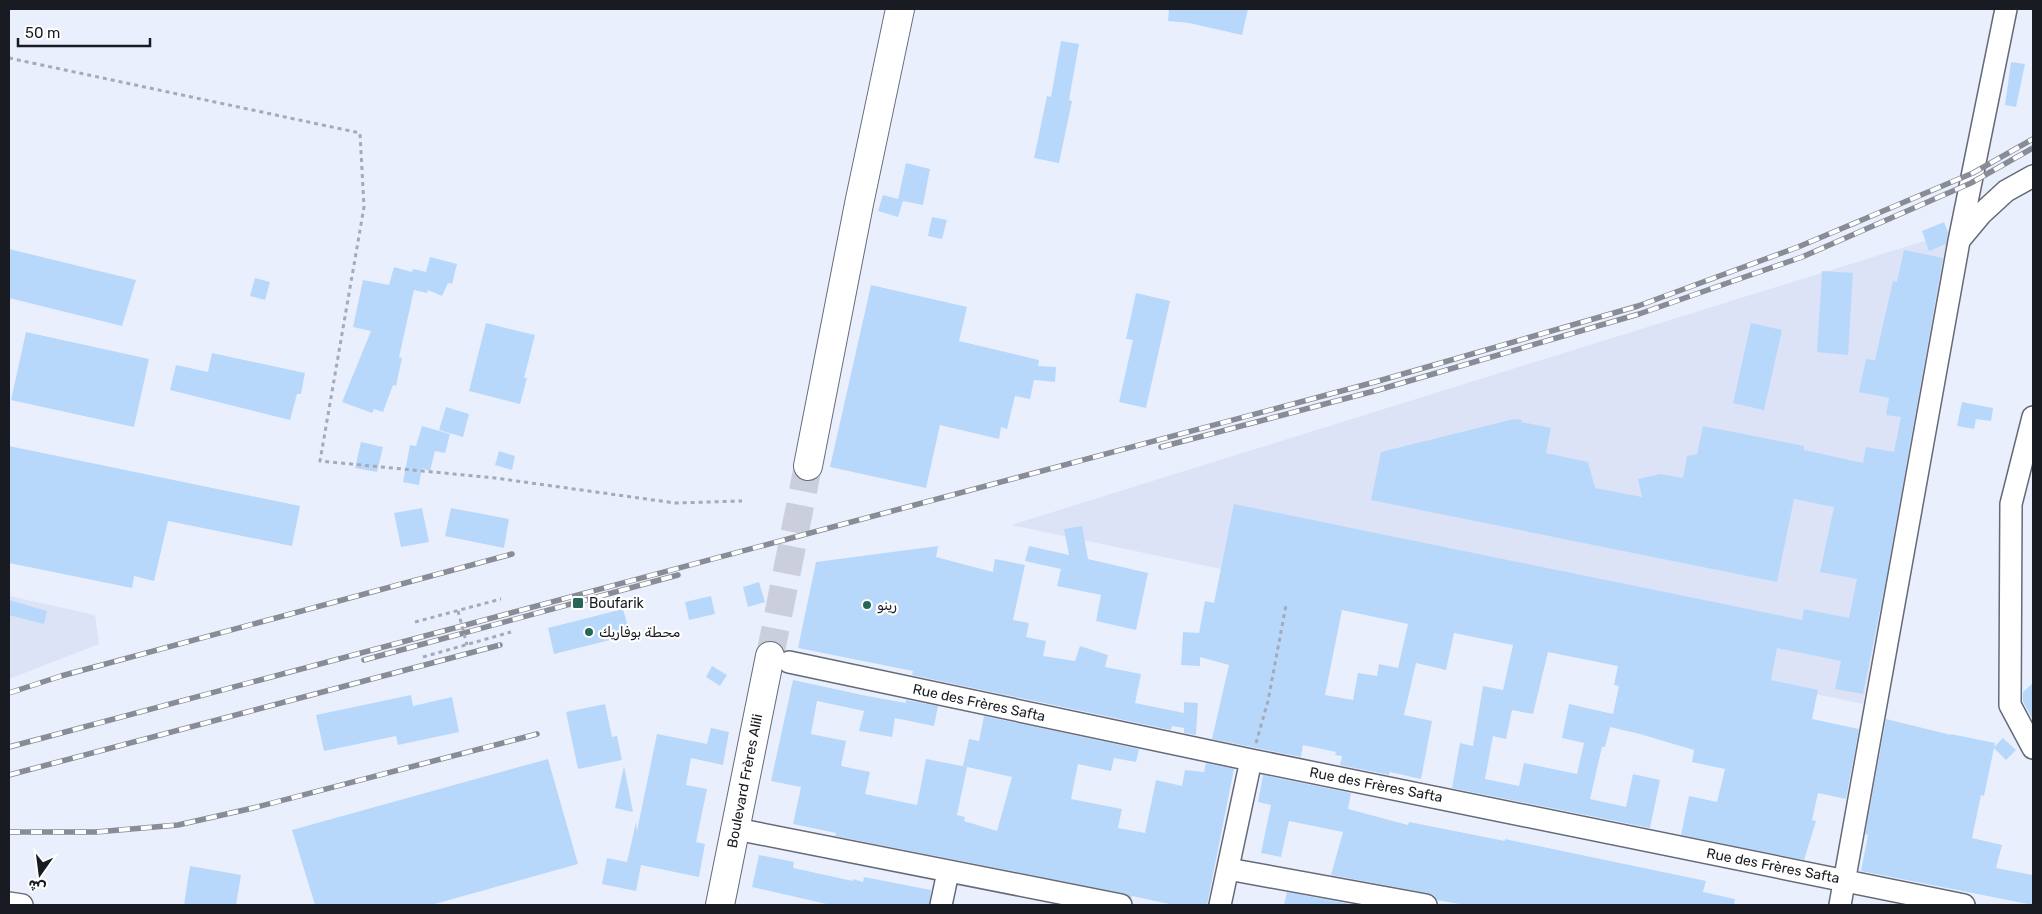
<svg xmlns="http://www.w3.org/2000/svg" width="2042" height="914" viewBox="0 0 2042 914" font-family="Rubik,Cairo,sans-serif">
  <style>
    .built { fill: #dce3f7 }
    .building { fill: #b8d8fb; fill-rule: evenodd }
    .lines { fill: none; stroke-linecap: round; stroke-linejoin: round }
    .secondary-tunnel { stroke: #cbcfdc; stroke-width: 28; stroke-dasharray: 28 14; stroke-linecap: butt }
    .minor-casing { stroke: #656a79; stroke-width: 24 }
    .secondary-casing { stroke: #656a79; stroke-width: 30 }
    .path { stroke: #a6aab6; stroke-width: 3; stroke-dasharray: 4 4; stroke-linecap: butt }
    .minor { stroke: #fff; stroke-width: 21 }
    .secondary { stroke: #fff; stroke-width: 28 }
    .rail-casing { stroke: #888c96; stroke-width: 5.5 }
    .rail { stroke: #fff; stroke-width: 4; stroke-dasharray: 11; stroke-linecap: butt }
    .path-bridge { stroke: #a6aab6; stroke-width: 3; stroke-dasharray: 4 4; stroke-linecap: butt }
    .poi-dot { fill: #276756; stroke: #fff; stroke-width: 2 }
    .labels { text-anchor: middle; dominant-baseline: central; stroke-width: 4.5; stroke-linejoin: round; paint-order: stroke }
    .poi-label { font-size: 14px; fill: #191b22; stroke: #fff; text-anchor: start }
    .street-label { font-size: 14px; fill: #191b22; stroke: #fff }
  </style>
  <rect width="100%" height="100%" fill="#eaeffd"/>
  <!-- built -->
  <path class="built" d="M1950,233l-87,471 -852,-179z
    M9,596l86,19 4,29 -90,35z"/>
  <!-- building -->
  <path class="building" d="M1169,9h79l-6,26 -53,-12 -21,-2z
    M1061,41l18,3 -10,56 3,1 -13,62 -25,-5 13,-62 4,1z
    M2011,62l14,2 -9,43 -11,-2z
    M906,163l24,6 -7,36 -20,-4 -5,16 -20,-6 5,-16 15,4z
    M932,217l15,3 -5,19 -14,-3z
    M1944,222l4,10 -2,12 -17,7 -7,-20z
    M9,249l127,31 -14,46 -113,-28z
    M1904,250l39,8 -58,327 -22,109 -28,-5 6,-28 -64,-13 -6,32 47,10 -6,29 47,10 -13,70 -28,-6 -6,27 4,1 -12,39 -123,-25 8,-39 28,6 8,-33 -33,-7 2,-12 -54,-16 -30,-7 -5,20h-3l-12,52 36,8 7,-33 27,6 -10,48 -198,-40 8,-45 13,3 10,-60 20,4 10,-45 -59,-12 -8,37 -30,-7 -12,52 28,6 -11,58 -31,-7 -1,3 -49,-10 2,-9 -7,-1 1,-3 -33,-7 -2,12 -89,-18 17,-74 -29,-8v9l-19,-1 2,-33 16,1 6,-32 9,2 20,-99 568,116 2,-11 45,9 8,-39 -37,-7 14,-65 -40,-8 -17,83 -406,-82 10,-48 133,-33 8,1 -1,2 30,6 -5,25 42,9 7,26 47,9 -4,-18 22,-5 23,4 4,-22 10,-2 6,-28 101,20v4l59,13 3,-16 28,5 7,-35 -15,-2 3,-17 -30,-6 7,-33 9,1 18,-79 4,1zM1342,610l66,14 -10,44 -19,-4 -2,12 -19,-3 -5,27 -28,-5zM1548,652l70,14 -4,19 5,1 -6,28 -44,-10 -7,34 22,5 -7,31 -53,-11 -5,23 -34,-7 8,-43 13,3 6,-29 21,4z
    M430,257l27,7 -5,20 -4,-1 -6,13 -14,-6 -1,3 -13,-3 -15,67 3,1 -6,28 -3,-1 -10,27 -9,-3 -2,4 -30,-11 29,-71 -18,-4 10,-47 26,5 5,-18 18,5 1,-3 13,3z
    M1822,271l31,2 -5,82 -31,-3z
    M255,278l15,4 -5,18 -15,-4z
    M871,285l96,22 -8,34 80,19 -1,6 18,1 -1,15 -21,-2 -4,19 -15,-3 -8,33 -6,-2 -2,12 -59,-14 -14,63 -96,-21z
    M1136,293l34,8 -24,107 -27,-6 14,-62 -7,-1z
    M486,323l49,12 -11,43h3l-7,26 -51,-13z
    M1751,323l31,7 -18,80 -31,-7z
    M26,332l123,27 -15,68 -123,-27z
    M212,353l93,20 -4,21h-4l-7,26 -120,-30 6,-25 32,7z
    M1962,402l31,6 -2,13 -15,-2 -2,10 -17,-3z
    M446,407l23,7 -6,23 -24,-7z
    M422,426l28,8 -5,19 -10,-2 -5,20 -8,-3 -3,17 -16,-3 7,-37 6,1z
    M361,442l22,5 -6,25 -22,-4z
    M9,446l291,60 -8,40 -124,-25 -14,60 -20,-5 -2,12 -123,-25z
    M499,451l16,5 -3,14 -17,-5z
    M422,508l7,34 -28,5 -7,-34z
    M451,508l58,11 -5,29 -59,-12z
    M1082,526l6,33 60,14 -12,57 -40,-9 5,-26 -44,-9 4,-17 -36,-8 4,-15 40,9 -5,-26z
    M938,546l-2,11 57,15 2,-13 30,6 -12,55 16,3 -3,14 20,4 -3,15 32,5 5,-15 28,9 -3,12 36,7 -6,29 49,10v-11l14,1 -2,32 -12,-2v-5l-12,-2 -1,4 -259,-55 1,-4 -115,-23 18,-86z
    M759,582l6,20 -17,5 -5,-20z
    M711,596l4,18 -26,6 -4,-18z
    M9,600l38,11 -3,13 -35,-9z
    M623,609l7,26 -76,19 -6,-26z
    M712,666l15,9 -7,11 -14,-9z
    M793,680l74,16 39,7v-3l32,6 -4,20 -39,-8 -3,19 -33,-6 5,-20 -47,-10 -6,33 35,7 -5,25 29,6 -5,22 52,11 9,-46 41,8 -10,48 8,2 -1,4 33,10 15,-54 -49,-11 6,-27 10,2 5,-25 155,33 -3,13 -22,-4 -3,13 -33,-7 -7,35 51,10 -4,19 27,5 11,-53 26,6 3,-16 19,2 2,-9 28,6 -27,136h-33l-42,-9 -1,2 -8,-5 -288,-57 1,-3 -43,-9 8,-37 -30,-6z
    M2033,683v37l-10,-18v-10z
    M411,695l2,11 39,-9 7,35 -61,13 -2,-9 -72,15 -8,-36z
    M605,704l7,33 5,-1 5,24 -44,9 -12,-57z
    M1886,719l65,16v-1l44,9 -1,4 9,-9 13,12 -10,10 -12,-12 -10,48 -3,-1 -9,43 30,7 -6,23 37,7v30l-172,-34 7,-36 -3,-1z
    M711,728l18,4 -6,33 -32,-7 -5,27 21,4 -11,53 9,2 -6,33 -58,-12 -5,26 -34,-7 5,-26 20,4 9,-40 1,9 20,-97 50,10z
    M548,759l30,105 -147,41h-116l-23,-75z
    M624,766l9,46 -18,-4z
    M1263,775l88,18 -3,16 60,16 1,-3 96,19v-2l201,42 -3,11 32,7 -1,6h-269l-28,-5 -3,-5 -6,-2 -97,-18 12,-43 -54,-11 -8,36 -20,-4 10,-48 -13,-3z
    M759,855l35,7 -1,6 60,13v-2l10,3 1,-5 67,13 -2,15h-98l-79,-18z
    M190,866l51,9 -5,30h-52z
    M1287,892l63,12v1h-66z"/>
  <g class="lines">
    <!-- secondary-tunnel -->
    <path class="secondary-tunnel" d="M770,656l38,-190"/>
    <!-- minor casing -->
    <g class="minor-casing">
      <path id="minor" d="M1961,238l20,-24 25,-23 27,-15
        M2033,417l-22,87 -1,201 23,43
        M789,662l462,98 713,145
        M736,829l385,76
        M1228,869l198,36
        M9,903l13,2
        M941,905l7,-33
        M1220,905l31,-145
        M1840,905l119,-664 47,-232"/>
    </g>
    <!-- secondary casing -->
    <g class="secondary-casing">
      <path id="secondary" d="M808,466l51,-262 41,-195
        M720,905l50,-249"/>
    </g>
    <!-- path -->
    <path class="path" d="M9,58l351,75 4,74 -44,254 175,17 180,25 67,-2
      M415,622l86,-23
      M423,657l88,-25
      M1256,743l12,-42 18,-96"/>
    <!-- minor -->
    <use href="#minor" class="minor"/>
    <!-- secondary -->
    <use href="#secondary" class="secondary"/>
    <!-- rail casing -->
    <g class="rail-casing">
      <path id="rail" d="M1161,447l217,-57 261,-76 163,-57 169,-74 62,-35
        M364,660l314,-85
        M9,693l52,-17 451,-122
        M9,747l1366,-365 263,-76 160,-59 175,-74 60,-34
        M9,775l491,-130
        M9,832h87l82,-7 75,-17 284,-74"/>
    </g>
    <!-- rail -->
    <use href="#rail" class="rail"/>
    <!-- path-bridge -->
    <path class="path-bridge" d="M458,611l9,34"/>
  </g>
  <!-- markers -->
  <g class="poi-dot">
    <rect x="572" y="597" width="12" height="12" rx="2.5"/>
    <circle cx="867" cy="605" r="5"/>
    <circle cx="589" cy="632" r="5"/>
  </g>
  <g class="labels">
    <!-- poi labels -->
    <g class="poi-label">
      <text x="589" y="603">Boufarik</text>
      <text x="877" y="605">رينو</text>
      <text x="599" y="632">محطة بوفاريك</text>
    </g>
    <!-- street labels -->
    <g class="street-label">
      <text transform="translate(979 703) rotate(12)">Rue des Frères Safta</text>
      <text transform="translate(745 781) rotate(-79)">Boulevard Frères Alili</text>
      <text transform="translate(1376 785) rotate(11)">Rue des Frères Safta</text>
      <text transform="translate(1773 866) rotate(11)">Rue des Frères Safta</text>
    </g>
  </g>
  <!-- border -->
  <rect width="2042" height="914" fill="none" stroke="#191b22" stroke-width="20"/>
  <!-- north arrow -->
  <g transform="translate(40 874) rotate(194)" stroke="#ffffff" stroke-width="4" paint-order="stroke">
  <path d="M0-4L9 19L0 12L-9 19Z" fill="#191b22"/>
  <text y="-8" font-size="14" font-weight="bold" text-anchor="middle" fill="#191b22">ش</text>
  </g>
  <!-- scale -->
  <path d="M18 38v8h132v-8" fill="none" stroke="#191b22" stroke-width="2.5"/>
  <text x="25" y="38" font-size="15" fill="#191b22" stroke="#ffffff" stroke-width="4" paint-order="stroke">50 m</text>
</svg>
